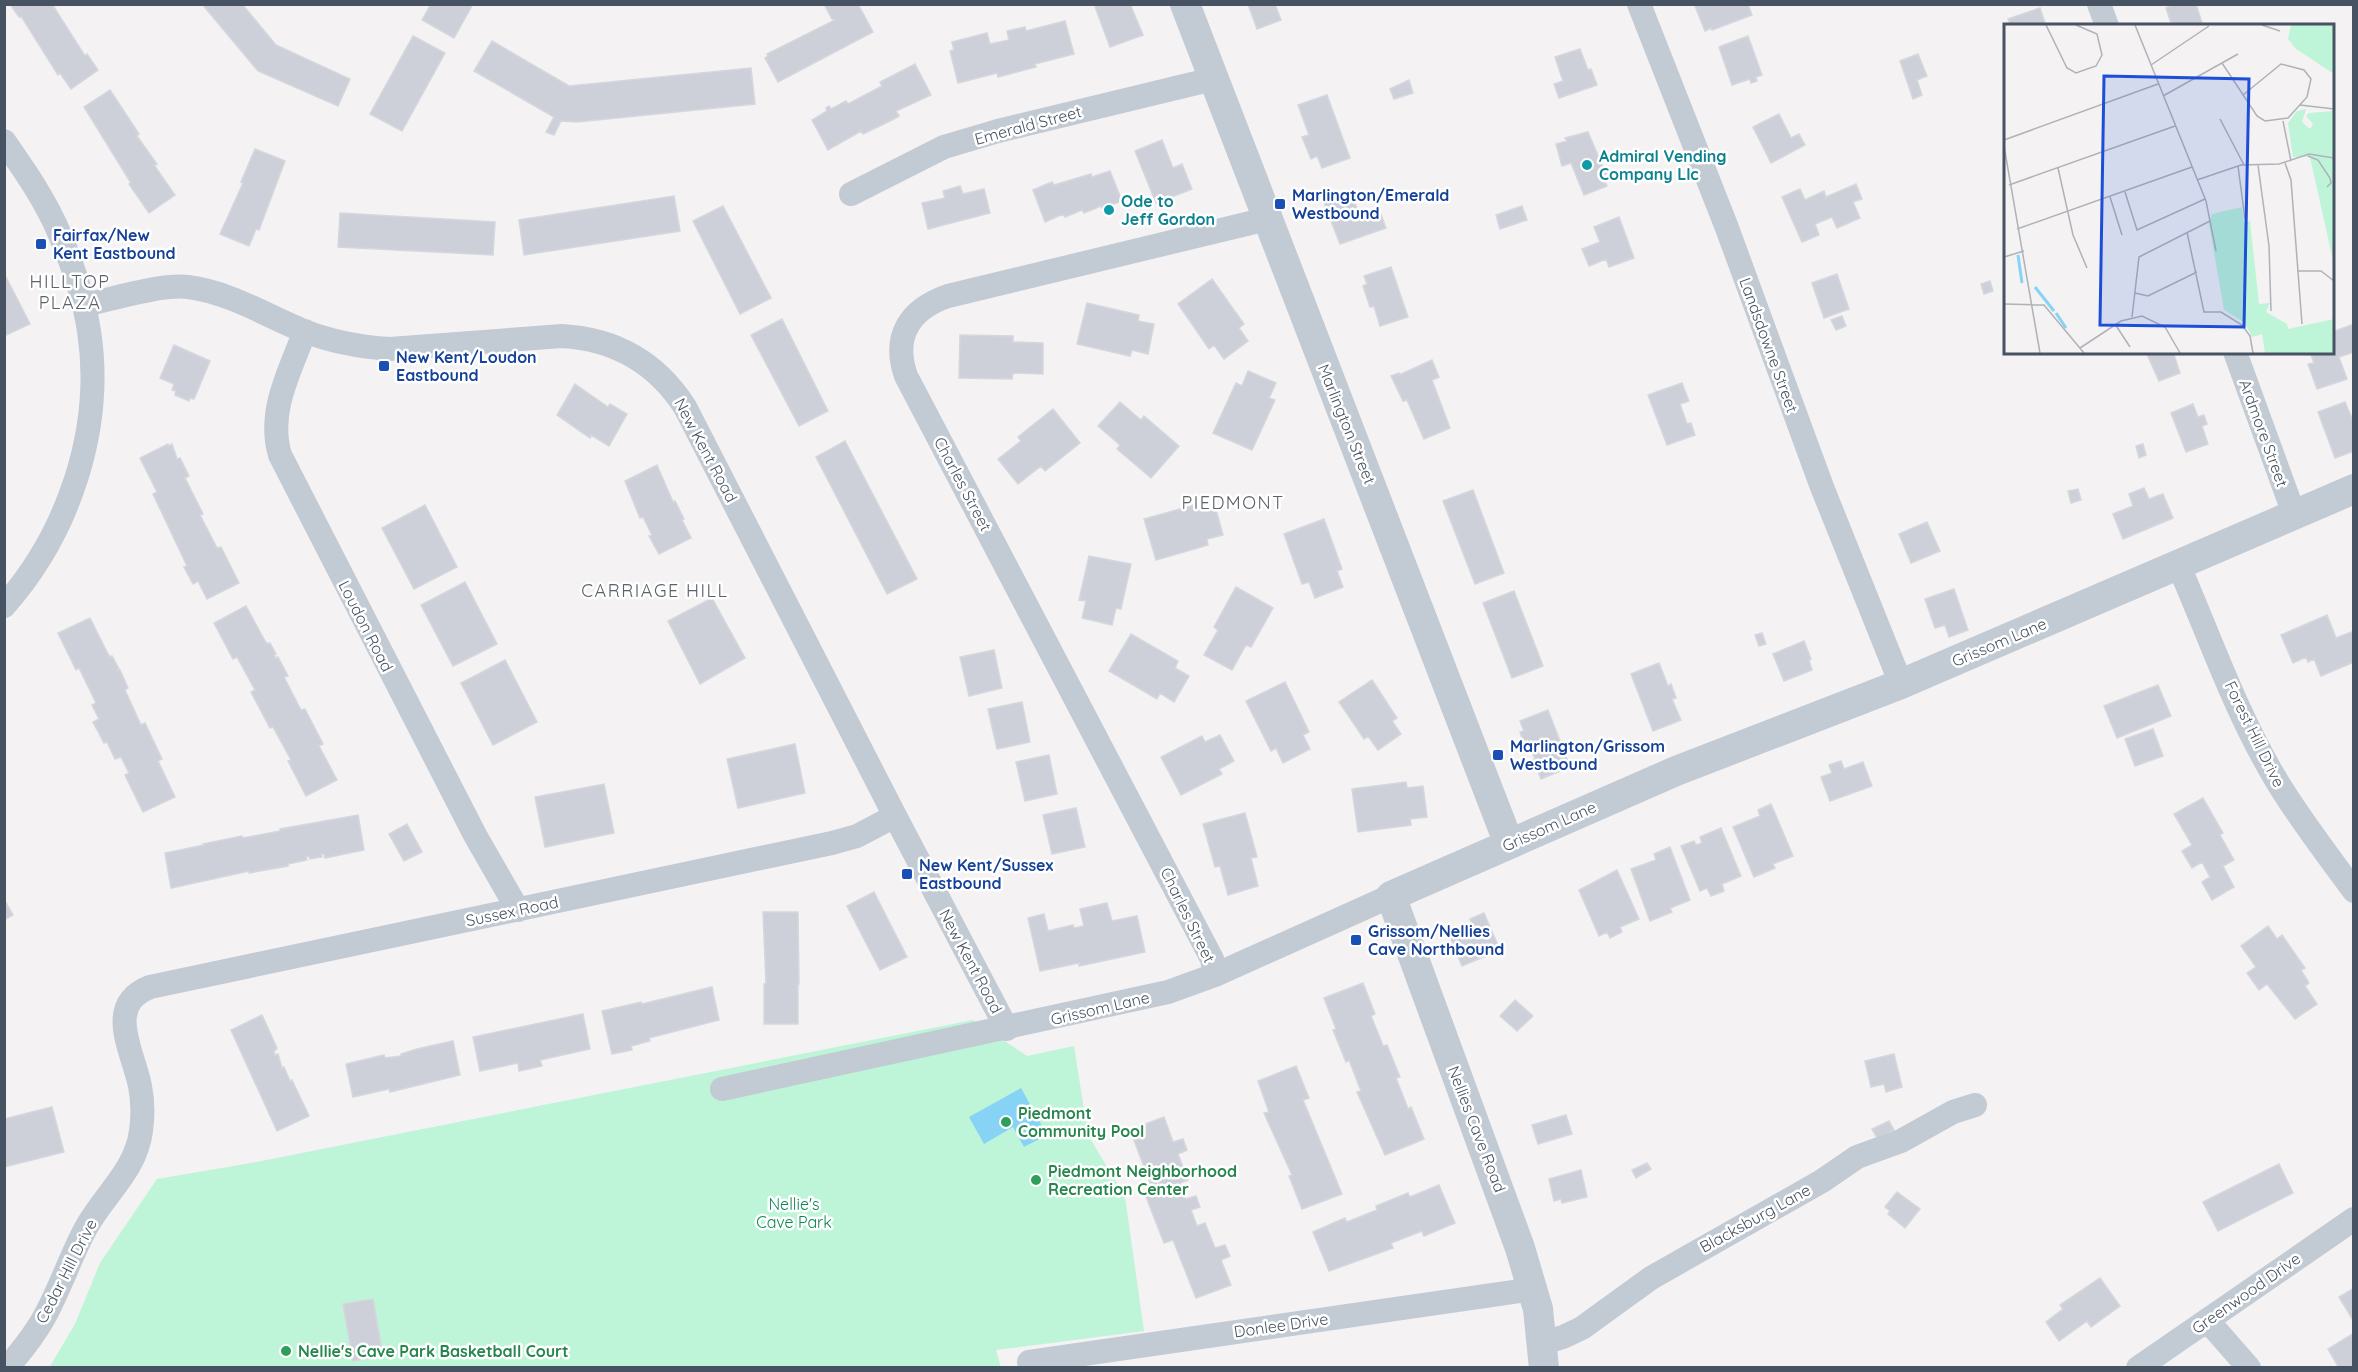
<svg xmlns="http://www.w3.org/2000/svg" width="2358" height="1372" viewBox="0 0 2358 1372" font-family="Quicksand,sans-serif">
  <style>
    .green { fill: #bef4d8 }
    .water { fill: #87d3f5 }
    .building { fill: #cdd0d8; stroke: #d5d7de; stroke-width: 1.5 }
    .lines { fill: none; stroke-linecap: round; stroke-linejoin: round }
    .minor { stroke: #c2cad4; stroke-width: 24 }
    .tertiary { stroke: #c2cad4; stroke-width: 30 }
    .culture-dot { fill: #0f9aa8; stroke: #fff; stroke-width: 2 }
    .transit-dot { fill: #1a4fb4; stroke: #fff; stroke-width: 2 }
    .leisure-dot { fill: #2e9e5b; stroke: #fff; stroke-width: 2 }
    .labels { text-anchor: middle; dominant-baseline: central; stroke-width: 5; stroke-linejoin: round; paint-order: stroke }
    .street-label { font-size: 16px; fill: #475362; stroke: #fff }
    .culture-label { font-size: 16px; font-weight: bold; fill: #0d838f; stroke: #fff; text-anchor: start }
    .transit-label { font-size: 16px; font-weight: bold; fill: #164399; stroke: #fff; text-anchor: start }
    .leisure-label { font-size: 16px; font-weight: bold; fill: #27864d; stroke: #fff; text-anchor: start }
    .park-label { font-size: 16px; fill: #0e8756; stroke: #fff }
    .neighbourhood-label { font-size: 18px; letter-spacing: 1.5px; fill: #5d6168; stroke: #fff }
    .inset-river { fill: none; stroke: #87d3f5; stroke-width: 3 }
    .inset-road { fill: none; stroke: #afb2b8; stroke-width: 1.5 }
    .view { fill: #1d4ed8; fill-opacity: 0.15; stroke: #1d4ed8; stroke-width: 3 }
    .inset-edge { fill: none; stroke: #475362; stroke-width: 3 }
  </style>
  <rect width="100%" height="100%" fill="#f4f2f2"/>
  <!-- green -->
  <path class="green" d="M973,1020l54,36 47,-10 14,89 37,62 19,134 -148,19 5,18h-952l26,-44 25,-61 57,-84 94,-16z"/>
  <!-- water -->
  <path class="water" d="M1021,1088l26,47 -23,12 -11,-20 -29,17 -15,-27z"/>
  <!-- building -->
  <path class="building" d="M10,4h42l33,52 2,-2 11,16 -27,19 -11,-16 -2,2 -37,-59 -2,1z
    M202,4h40l34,41 74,34 -12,27 -80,-35z
    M431,4h42l-19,34 -32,-18z
    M824,4h34l15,28 -95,50 -13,-24 3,-2 -1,-2 68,-34 -3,-1z
    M1094,4h36l13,31 -33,12z
    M1248,4h27l6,16 -24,9z
    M1700,4h48l4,11 -40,15 -1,-2 -6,3 -10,-25z
    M2175,4h21l7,22h-31l-6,-18z
    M2040,8l6,18h-35l-3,-7z
    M1065,21l9,33 -39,10 1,3 -38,10 -1,-4 -39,10 -8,-32 4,-1 -2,-8 35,-9 3,11 19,-4 -2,-9 18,-4 1,4z
    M413,36l32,17 -43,78 -32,-17z
    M1748,36l14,39 -6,2 1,4 -6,2 -1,-4 -18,6 -13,-38z
    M492,41l77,45 182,-18 4,36 -178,18 -16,-1 -7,14 -8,-3 8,-15 -80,-46z
    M1580,49l8,21 3,-1 6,16 -38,13 -5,-14 9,-3 -8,-24z
    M1918,54l9,22 -10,4 5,15 -9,4 -13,-38z
    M915,64l16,31 -35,16 3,5 -5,3 -31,15 -2,-3 -33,19 -16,-30 15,-9 -1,-3 3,-2 2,3 15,-8 2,3 34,-18 -2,-4z
    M1409,80l4,13 -19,6 -4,-10z
    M110,90l29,44 -2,2 20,28 -3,1 21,30 -26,18 -20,-29 2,-1 -47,-76z
    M1327,95l23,63 -28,10 -5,-12 -6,3 -9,-22 7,-2 -11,-30z
    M1779,114l12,24 8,-4 6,11 -34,18 -18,-36z
    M1588,132l18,42 -3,2 4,10 -23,9 -13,-32 -9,3 -6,-22 11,-3 -2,-3z
    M1162,140l11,28 9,-4 10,25 -36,14 -21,-52z
    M255,149l30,12 -26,69 -3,-1 -7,17 -29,-12 23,-51 -2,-1z
    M1110,171l12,30 -20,7 -1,-2 -17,7 -2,-3 -17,7 -2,-3 -18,8 -12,-32 19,-8 2,3 37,-11 1,3z
    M1856,184l6,15 -9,3 7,16 -23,10 -5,-11 -17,7 4,11 -17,7 -20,-45 18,-8 5,11 19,-9 2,6z
    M960,186l3,8 21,-5 6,24 -62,16 -6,-26 23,-5 -2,-7z
    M1349,190l13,29 18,-7 6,16 -46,16 -17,-44z
    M674,196l6,35 -156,24 -5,-35z
    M723,206l48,92 -31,16 -47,-93z
    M1522,206l5,14 -27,9 -4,-14z
    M340,213l155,9 -2,33 -155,-8z
    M1619,217l15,41 -25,9 -3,-8 -17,7 -7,-17 18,-7 -6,-15z
    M1391,267l17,50 -28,9 -6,-20 -4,1 -7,-21 4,-2 -3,-8z
    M4,273l26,51 -26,12z
    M1837,274l12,35 -25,9 -12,-35z
    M1212,279l32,45 -5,4 9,13 -24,18 -10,-14 -5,4 -31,-45z
    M1990,281l3,10 -9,3 -3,-10z
    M1087,303l52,12 -1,6 16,3 -6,30 -16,-4 -2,6 -53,-12z
    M1842,316l4,10 -10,4 -5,-10z
    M782,319l46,92 -29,15 -48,-91z
    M2354,324v28l-15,5 8,22 -30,10 -9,-25 6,-1 -4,-11h22v-20z
    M960,335l53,1v6l30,1v31l-30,-1 -1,6 -53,-1z
    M174,345l36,16 -16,38 -4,-1 -1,3 -14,-6 1,-4 -4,-1 2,-6 -14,-6z
    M2146,352h32l-4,3 6,18 -21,8z
    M1432,360l7,17 -7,3 18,48 -26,11 -17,-39 -4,1 -12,-25 8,-3v2z
    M1248,371l28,12 -7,15 6,2 -23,50 -39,-17 23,-50 6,3z
    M1682,383l7,18 -9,3 7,20 4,-1 4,12 -28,10 -19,-50z
    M575,384l33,23 2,-3 17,10 -18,32 -18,-11 -1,3 -33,-23z
    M1120,402l21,18 3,-4 35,30 -28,32 -34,-29 3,-4 -22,-19z
    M2345,402l9,21v28l-19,7 -17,-46z
    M2193,404l5,13 6,-2 3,9 -5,2 6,18 -22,8 -15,-39z
    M1053,409l27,34 -35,28 -4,-5 -23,18 -20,-25 23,-18 -3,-4z
    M845,441l72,138 -30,15 -71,-137z
    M168,444l1,2 3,-2 5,15 3,-1 9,18 -4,2 18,36 -3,1 17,33 4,-1 18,36 -32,16 -9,-18 -5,3 -9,-17 3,-1 -34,-72 4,-2 -17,-34z
    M2143,444l3,11 -7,3 -3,-12z
    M657,465l16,37 2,-1 9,18 -2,1 9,18 -32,16 -10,-18 3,-1 -9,-18 -3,1 -15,-37z
    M2144,488l5,11 14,-5 10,24 -50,21 -10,-25 20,-8 -4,-12z
    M2078,489l3,11 -10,3 -3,-12z
    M1473,490l31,83 -29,11 -32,-83z
    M1198,504l1,7 16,-5 8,29 -16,4 1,6 -52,15 -12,-41z
    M425,505l32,62 -43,22 -32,-61z
    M1324,519l18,50 -5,2 6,16 -28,11 -6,-16 -7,2 -18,-50z
    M1927,522l13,29 -29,12 -12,-29z
    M1089,556l42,8 -10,45 -5,-1 -4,17 -30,-7 4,-17 -7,-1z
    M465,582l32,62 -44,22 -32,-61z
    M1236,587l37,21 -22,39 -5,-2 -14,25 -28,-15 14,-25 -4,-3z
    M1954,589l14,41 -19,7 -4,-12 -10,3 -10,-29z
    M1514,591l29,75 -31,12 -29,-75z
    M712,598l33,60 -45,26 -32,-63z
    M246,606l19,35 3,3 2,-1 6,11 -2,1 2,3 2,-1 10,19 -4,1 17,33 4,-1 18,35 -4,2 18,34 -31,16 -18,-35 3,-1 -18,-33 -3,1 -19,-36 4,-2 -18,-33 -4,2 -19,-36z
    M2327,615l9,23 18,-7v31l-33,14 -7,-17 -6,3 -2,-5 -13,6 -12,-28z
    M90,618l18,36 2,3 2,-1 7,13 -2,1h3l8,18 -3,2 16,35 4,-2 17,36 -4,2 17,36 -32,15 -18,-37 4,-2 -8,-16 -6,2 -8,-17 -3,1 -11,-21 6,-3 -7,-14 4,-2 -17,-35 -3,2 -18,-37z
    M1762,633l4,11 -7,2 -4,-11z
    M1131,634l47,27 -3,7 14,8 -15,26 -14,-9 -3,6 -48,-28z
    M1804,641l7,18 -2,1 3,10 -28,11 -11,-27z
    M994,650l8,38 -33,8 -9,-39z
    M505,660l32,62 -44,23 -32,-62z
    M1659,663l9,23 3,-2 5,14 -4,1 9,21 -28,11 -22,-57z
    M1372,680l25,38 -5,3 9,13 -23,16 -10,-14 -4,3 -25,-37z
    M1285,682l24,50 -6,3 7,14 -27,14 -7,-15 -5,3 -25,-50z
    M2158,685l13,31 -54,22 -13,-32z
    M1022,702l8,40 -33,7 -9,-40z
    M1548,710l22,57 -29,12 -5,-12 -2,1 -3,-7 4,-2 -8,-19 -4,1 -3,-9 4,-1 -4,-10z
    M2153,729l10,27 -28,10 -10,-27z
    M1220,735l14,26 -15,8 3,5 -41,21 -20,-38 41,-21 3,6z
    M795,744l10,49 -67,15 -11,-49z
    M1049,755l8,39 -32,7 -9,-39z
    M1841,761l3,8 19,-7 9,24 -42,15 -9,-24 11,-4 -3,-8z
    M1406,782l1,6 16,-2 4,31 -17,2 1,6 -53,7 -6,-43z
    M604,784l10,49 -69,14 -10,-50z
    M2203,798l20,35 -3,2 14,25 -11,6 11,21 -22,13 -10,-18 8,-5 -8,-15 -10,6 -10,-17 10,-6 -18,-31z
    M1771,804l22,52 -20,8 2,4 -21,9 -21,-50 27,-11 -2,-6z
    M1076,808l9,39 -33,7 -9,-39z
    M1245,813l12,44 -6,1 7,28 -30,9 -8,-29 -5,1 -12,-43z
    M358,815l6,35 -39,8 -1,-4h-3l1,3 -12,2 -1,-3 -3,1 1,3 -19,4v2l-39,7v-2l-78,17 -6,-35 39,-8 -1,-1 39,-8 1,2 37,-7v-2z
    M407,824l15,28 -18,9 -15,-27z
    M1721,828l20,48 -19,8 2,7 -13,5 -4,-8 -7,3 -19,-45 13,-5 2,4 6,-2 -2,-6z
    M1670,847l20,53 -20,8 2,4 -22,9 -19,-52 25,-9 -2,-6z
    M1617,870l22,49 -19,8 2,5 -12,6 -3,-6 -8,4 -20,-46z
    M874,892l33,65 -27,13 -33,-64z
    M4,899l9,16 -9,5z
    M1107,903l5,18 25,-5 8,36 -66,14v-3l-39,8 -12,-53 16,-4 4,17 25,-6 1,3 10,-2 -4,-17z
    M763,912h35l1,72h-1v40h-34v-40h2z
    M1484,913l16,37 -38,16 -13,-32 23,-10 -2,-5z
    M2268,926l9,13 5,-4 23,33 -4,2 8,13 -4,3 12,18 -22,15 -28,-35 -8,6 -12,-17 9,-6 -15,-21z
    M1363,983l12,31 -4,2 11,27 1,3 4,-1 13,32 -4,1 11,28 1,3 3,-2 13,32 -39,16 -28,-63 4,-1 -12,-31 -3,2 -13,-32 3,-1 -12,-31z
    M712,987l7,33 -70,18 1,3 -19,5 1,4 -20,4 -10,-43 39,-9 1,2z
    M1515,1000l18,16 -16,15 -17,-15z
    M583,1014l7,35 -50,11 2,6 -23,5 -1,-8 -38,8 -7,-34z
    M262,1015l15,33 -3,4 1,3 3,-1 4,14 2,-1 6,14 2,-1 17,36 -32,15 -46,-101z
    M453,1041l7,34 -70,17 -1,-3 -36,8 -7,-33 38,-9 1,3 16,-2v-2l16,-5z
    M1894,1054l8,33 -16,5 -2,-8 -13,3 -6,-26z
    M1296,1066l13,32 -6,2 39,94 -40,15 -13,-33 3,-1 -28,-62 5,-1 -11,-31z
    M52,1107l12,45 -60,15v-48z
    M1566,1115l6,19 -34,10 -6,-19z
    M1164,1117l9,25 10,-3 4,11 -9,4 10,26 -8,3 6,16 10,-3 4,11 -9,3 6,16 8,-3 10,25 10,-3 5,11 -9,4 10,25 -35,13 -23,-58 -9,3 -19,-49 8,-4 -23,-60z
    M1889,1121l5,9 -17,8 -5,-9z
    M1647,1163l4,6 -15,9 -4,-8z
    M2279,1164l14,29 -75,38 -15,-29z
    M1581,1170l6,27 -25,6 -1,-4 -7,2 -5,-22z
    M1439,1185l16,38 -31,13 -2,-5 -31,12 2,5 -64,23 -16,-39 32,-14 2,4 30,-12 -1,-4 32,-13 2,4z
    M1897,1192l23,17 -15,19 -17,-14 2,-3 -5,-4z
    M2100,1278l20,28 -29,21 -4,-6 -28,20 -13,-19 17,-13 -3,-4z
    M2354,1288v34l-15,-25z
    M373,1299l10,57 -30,5 -10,-57z
    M2354,1333v35h-15l-11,-19z"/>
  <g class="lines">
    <!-- minor -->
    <path class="minor" d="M1639,4l88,224 95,259 79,197
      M2099,4l8,22
      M4,141c21,30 42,60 56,94 13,31 24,63 29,96 15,97 -20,202 -85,275
      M851,194l93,-47 54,-16 215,-52
      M84,305c30,-6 75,-21 104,-18 41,5 79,29 116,44 28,11 56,16 86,18l172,-13c52,3 94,26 123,71l210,409 112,213
      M305,331c-15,40 -38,81 -25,124l195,380 43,75
      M2235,352l59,162
      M2178,564c31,71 57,147 97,214 23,39 52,76 79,113
      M1215,975l-3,-16 -306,-583c-14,-40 4,-67 42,-80l319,-77
      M722,1089l446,-97 47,-17 176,-79
      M2207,1320l42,48
      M1543,1343l20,-6 19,-9 69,-50 171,-97 35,-24 44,-16 52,-29 22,-7
      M1029,1362l504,-73
      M7,1368c17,-20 33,-40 44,-64 13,-26 22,-53 36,-78 18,-32 49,-56 54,-95 2,-15 2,-30 -1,-45 -7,-35 -36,-81 10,-99l682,-144 25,-7 38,-20
      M2138,1368l216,-149"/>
    <!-- tertiary -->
    <path class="tertiary" d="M1185,4l324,840
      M1544,1368l-6,-59 -18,-61 -129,-352 285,-125 225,-87 453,-195"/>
  </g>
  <!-- markers -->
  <g class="culture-dot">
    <circle cx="1587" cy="165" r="6"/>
    <circle cx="1109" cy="210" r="6"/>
  </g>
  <g class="transit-dot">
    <rect x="1274" y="198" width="12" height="12" rx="3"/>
    <rect x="35" y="238" width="12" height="12" rx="3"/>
    <rect x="378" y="360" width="12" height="12" rx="3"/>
    <rect x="1492" y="749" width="12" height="12" rx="3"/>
    <rect x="901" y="868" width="12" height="12" rx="3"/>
    <rect x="1350" y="934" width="12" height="12" rx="3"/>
  </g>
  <g class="leisure-dot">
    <circle cx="1006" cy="1122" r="6"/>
    <circle cx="1036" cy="1180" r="6"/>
    <circle cx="286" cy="1351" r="6"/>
  </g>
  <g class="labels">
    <!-- street labels -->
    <g class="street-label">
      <text transform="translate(1028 125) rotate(-15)">Emerald Street</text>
      <text transform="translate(1769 345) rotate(70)">Landsdowne Street</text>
      <text transform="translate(1347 424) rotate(68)">Marlington Street</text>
      <text transform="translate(2264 433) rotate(70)">Ardmore Street</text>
      <text transform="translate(706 450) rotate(62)">New Kent Road</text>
      <text transform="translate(963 484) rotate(62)">Charles Street</text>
      <text transform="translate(366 626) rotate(63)">Loudon Road</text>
      <text transform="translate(1999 642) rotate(-23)">Grissom Lane</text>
      <text transform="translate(2255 734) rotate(64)">Forest Hill Drive</text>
      <text transform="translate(1549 826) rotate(-24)">Grissom Lane</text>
      <text transform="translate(512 911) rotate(-12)">Sussex Road</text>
      <text transform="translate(1188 915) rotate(64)">Charles Street</text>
      <text transform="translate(971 961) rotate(62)">New Kent Road</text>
      <text transform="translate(1100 1008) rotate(-13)">Grissom Lane</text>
      <text transform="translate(1477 1129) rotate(69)">Nellies Cave Road</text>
      <text transform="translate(1755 1218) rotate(-29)">Blacksburg Lane</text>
      <text transform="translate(66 1271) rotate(-63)">Cedar Hill Drive</text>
      <text transform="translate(2246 1293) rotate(-35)">Greenwood Drive</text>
      <text transform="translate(1281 1325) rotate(-8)">Donlee Drive</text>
    </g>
    <!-- culture labels -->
    <g class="culture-label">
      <text x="1599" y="156">Admiral Vending<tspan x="1599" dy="18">Company Llc</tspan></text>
      <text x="1121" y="201">Ode to<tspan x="1121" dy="18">Jeff Gordon</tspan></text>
    </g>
    <!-- transit labels -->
    <g class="transit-label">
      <text x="1292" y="195">Marlington/Emerald<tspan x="1292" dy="18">Westbound</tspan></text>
      <text x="53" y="235">Fairfax/New<tspan x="53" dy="18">Kent Eastbound</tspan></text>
      <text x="396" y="357">New Kent/Loudon<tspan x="396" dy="18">Eastbound</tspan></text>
      <text x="1510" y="746">Marlington/Grissom<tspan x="1510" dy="18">Westbound</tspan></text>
      <text x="919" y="865">New Kent/Sussex<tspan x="919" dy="18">Eastbound</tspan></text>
      <text x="1368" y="931">Grissom/Nellies<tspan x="1368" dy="18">Cave Northbound</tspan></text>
    </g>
    <!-- leisure labels -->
    <g class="leisure-label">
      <text x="1018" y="1113">Piedmont<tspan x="1018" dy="18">Community Pool</tspan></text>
      <text x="1048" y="1171">Piedmont Neighborhood<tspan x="1048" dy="18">Recreation Center</tspan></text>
      <text x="298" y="1351">Nellie's Cave Park Basketball Court</text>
    </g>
    <!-- park labels -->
    <g class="park-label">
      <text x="794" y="1204">Nellie's<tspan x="794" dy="18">Cave Park</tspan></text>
    </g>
    <!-- neighbourhood labels -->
    <g class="neighbourhood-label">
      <text x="70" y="281">HILLTOP<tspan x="70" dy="21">PLAZA</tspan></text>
      <text x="1233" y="502">PIEDMONT</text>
      <text x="655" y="590">CARRIAGE HILL</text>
    </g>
  </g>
  <!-- overview -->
  <g transform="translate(2004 24)">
    <rect width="330" height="330" fill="#f4f2f2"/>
    <path d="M287,1h43v49l-39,-26 -7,-9zM302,85l-4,13 8,7 3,-5 -7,-8 3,-3 25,-2v154l-24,-108h-17l-5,-34 9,-12zM238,183l2,15 6,-1 9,83 11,-1 -4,9 21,12 1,5 46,-10v34h-69l-3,-19 -10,3 -7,-14 -21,-13 -15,-86 3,-10z" fill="#bef4d8"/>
    <path class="inset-river" d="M14,231l4,28M31,263l19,24M52,289l10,15"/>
    <path class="inset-road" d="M42,1l21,43 9,5 20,-7 6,-11 -5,-21 -21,-9M131,1l71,176 10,50M258,1l18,6M218,39l10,15 25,38 8,5 23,-3 19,-21 4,-18 -7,-9 -23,-6 -38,31M147,41l58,-39M159,72l75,-42M296,81l34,4M216,95l24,46M279,97l8,40M0,116l154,-56M0,122l36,207M304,132l10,4 12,18 1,5 -4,4M281,139l6,17 11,144M254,141l11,81 2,65M234,142l7,53M54,144l15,67 14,33M193,156l44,-15 38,-1 30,-10 25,4M5,161l166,-59M121,168l12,38 68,-31M106,173l12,38M13,205l175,-62M183,208l17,80h17l21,13 8,11 3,17M0,233l20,-6M293,247h24l13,10M131,269l13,3 49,-24M0,280l40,1 40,48M128,293l7,-60 71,-36M111,300l15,23M76,324l41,-27 21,-5 23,11 15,26"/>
    <path class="view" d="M100,52l145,3 -5,248 -144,-2z"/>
    <rect width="330" height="330" class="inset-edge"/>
  </g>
  <!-- border -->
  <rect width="2358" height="1372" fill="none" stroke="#475362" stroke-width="12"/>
</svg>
